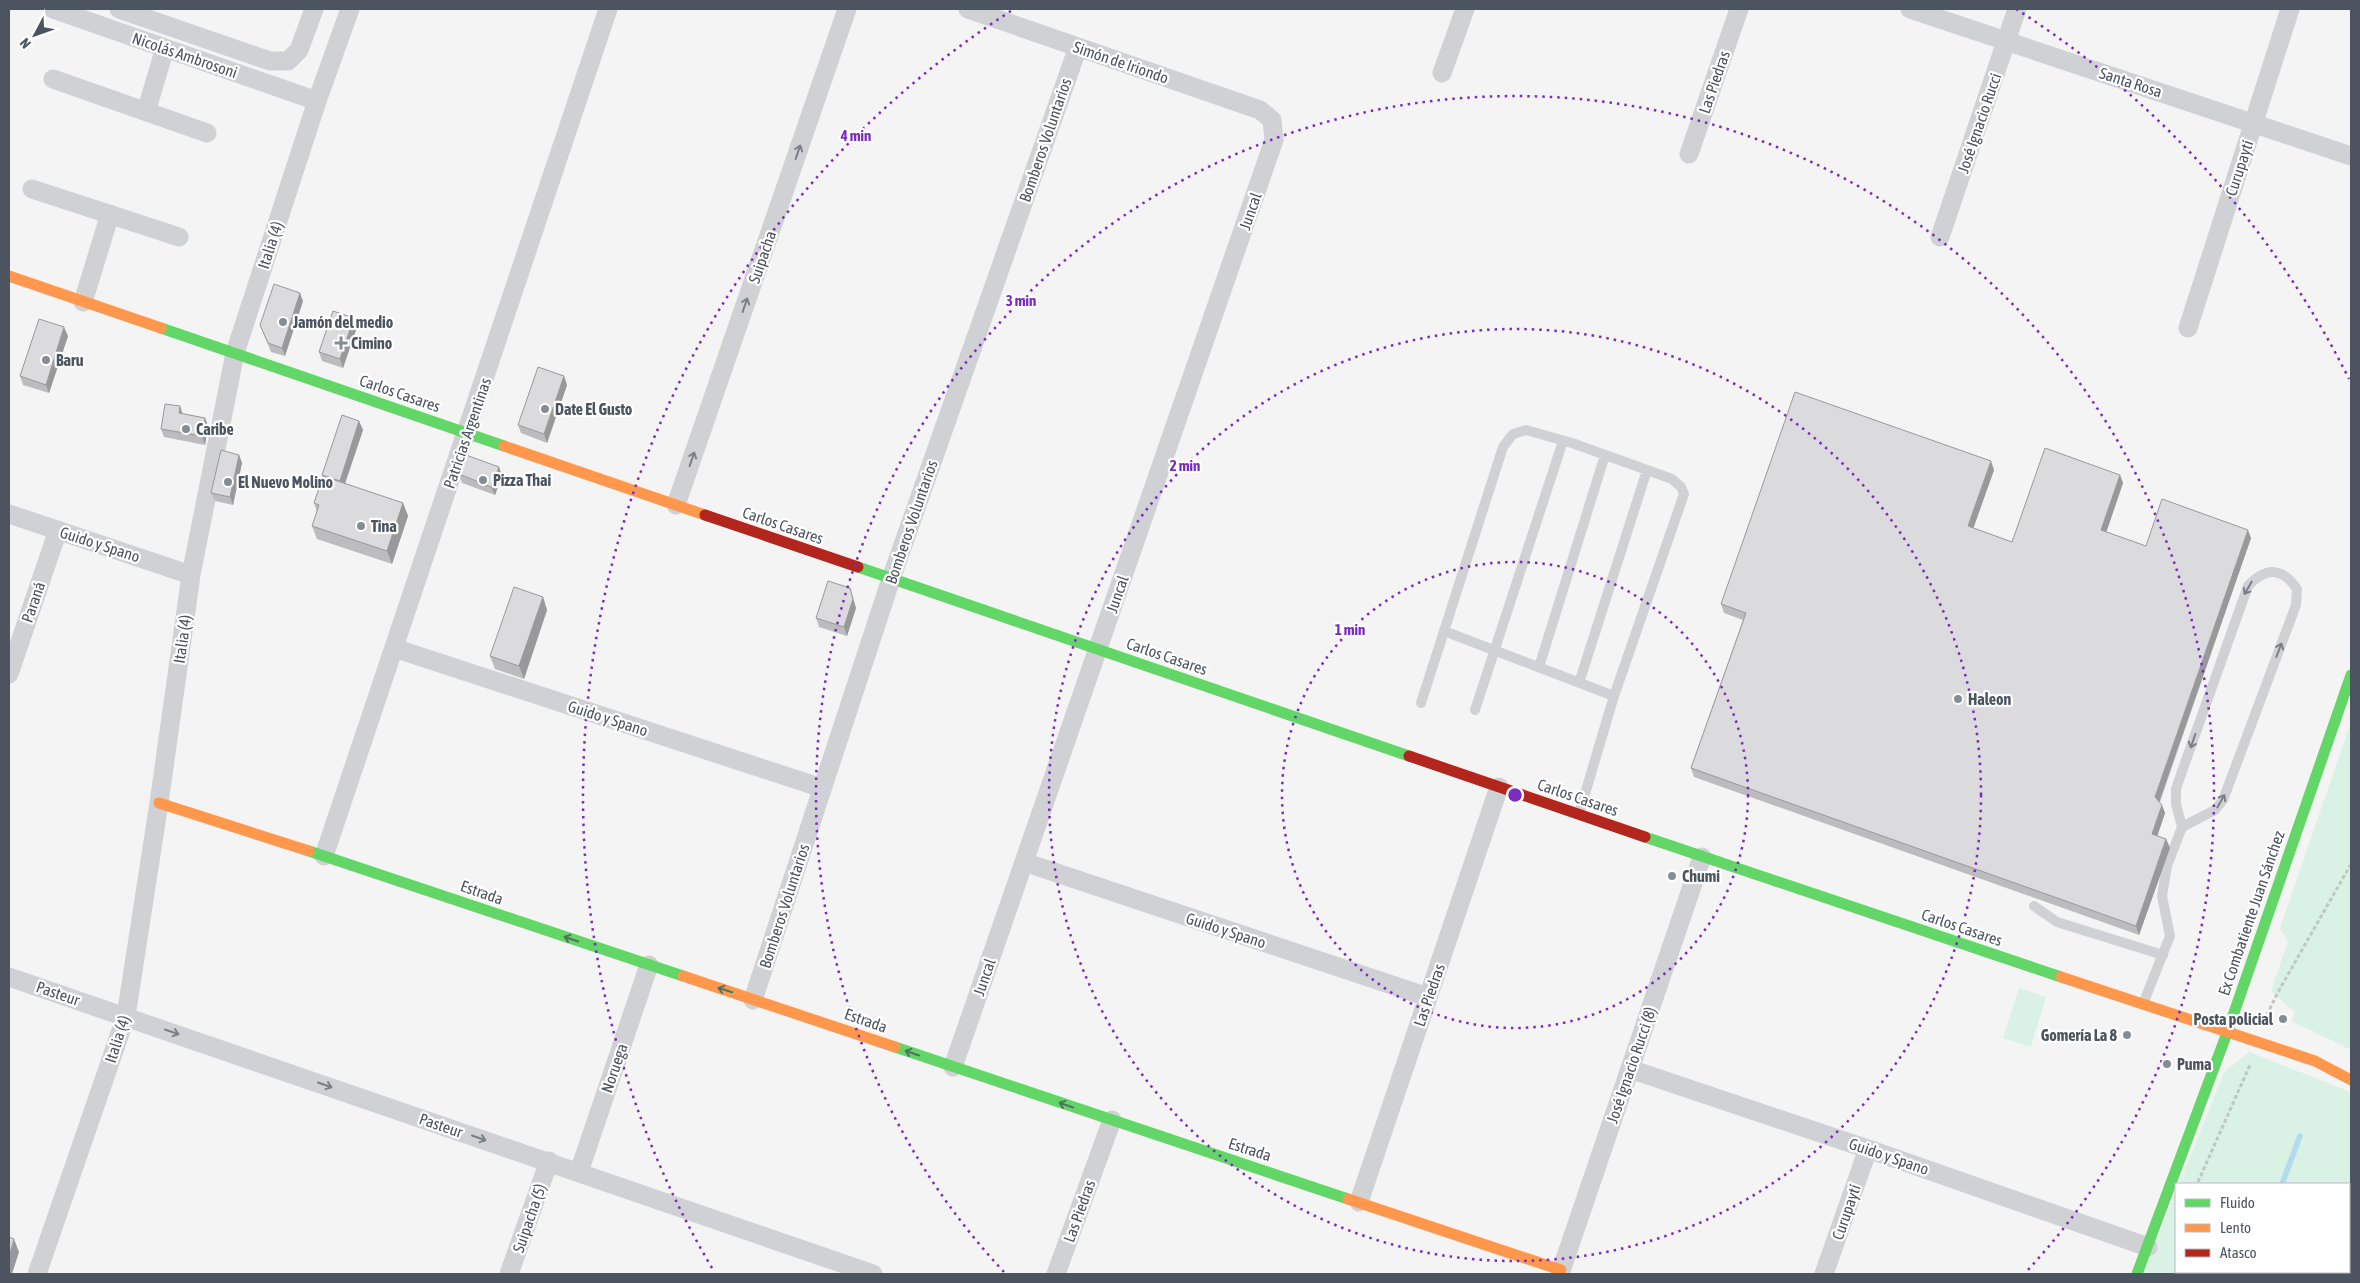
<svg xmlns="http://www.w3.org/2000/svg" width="2360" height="1283" viewBox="0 0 2360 1283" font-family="'Asap Condensed',sans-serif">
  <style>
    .green { fill: #daf1e5 }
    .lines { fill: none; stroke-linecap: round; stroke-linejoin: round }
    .stream { stroke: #b2dbec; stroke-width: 5.5 }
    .path { stroke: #bdc8c5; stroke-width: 3; stroke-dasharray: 4 2.5; stroke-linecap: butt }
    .lane { stroke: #cfd1d4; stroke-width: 10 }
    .street { stroke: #cfd1d4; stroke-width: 19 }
    .fast { stroke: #63d668; stroke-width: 11 }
    .slow { stroke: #ff974d; stroke-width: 11 }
    .jam { stroke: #b3261e; stroke-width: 11 }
    .wall { fill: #bcbcbe }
    .shaded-wall { fill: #99999b }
    .building { fill: #dbdbdd; stroke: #99999b }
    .oneway { stroke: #798088 }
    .oneway2 { stroke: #517461 }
    .ring { fill: none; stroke: #7b2cbf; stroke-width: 2.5; stroke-dasharray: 2.5 5 }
    .poi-dot { fill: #868c93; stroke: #fff; stroke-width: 2 }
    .labels { text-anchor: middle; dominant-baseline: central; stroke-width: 4.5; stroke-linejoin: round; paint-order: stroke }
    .street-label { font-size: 16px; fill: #4b545f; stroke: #fff }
    .poi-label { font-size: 16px; font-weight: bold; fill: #4b545f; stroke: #fff; text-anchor: start }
    .centre { fill: #7b2cbf; stroke: #fff; stroke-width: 2.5 }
    .ring-label { font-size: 15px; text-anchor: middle; font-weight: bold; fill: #7b2cbf; stroke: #fff; stroke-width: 4.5; stroke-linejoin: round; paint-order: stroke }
  </style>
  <rect width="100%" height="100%" fill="#f4f4f4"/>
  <!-- green -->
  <path class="green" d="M2351,722v328l-59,-29 3,-9 -24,-21 17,-50 -8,-13z
    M2019,988l27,9 -15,50 -28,-9z
    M2249,1052l102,40v182h-208l33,-82v80h173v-88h-170l45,-112z"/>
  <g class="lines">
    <!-- stream -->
    <path class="stream" d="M2282,1184l18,-48
      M2261,1272v2"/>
    <!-- path -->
    <path class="path" d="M2264,1021l14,-29 73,-128
      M2198,1182l52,-117"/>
    <!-- lane -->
    <path class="lane" d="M1444,631l170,65
      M1539,667l66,-212
      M1579,683l68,-213
      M1421,703l82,-256 10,-13 13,-4 46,13 100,36 9,8 3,7 -70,202 -35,118
      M1475,710l88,-269
      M2034,906l23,16 106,33
      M2143,1004l27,-68 -8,-40 5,-30 15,-39 -6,-23v-15l4,-12 68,-191c18,-19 34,-19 49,3l-1,16 -73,195 -8,10 -33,17"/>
    <!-- street -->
    <path class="street" d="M53,9l264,92
      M119,9l151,52h18l11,-11 15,-41
      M1910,9l441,147
      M1442,73l23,-64
      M53,79l154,54
      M146,112l19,-64
      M1689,154l50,-145
      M32,189l147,48
      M1940,237l77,-228
      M83,302l27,-88
      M2188,328l102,-319
      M676,505l171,-496
      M9,514l182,61
      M394,648l428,140
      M9,674l49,-144
      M324,856l284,-847
      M1024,862l404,135
      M9,977l864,297
      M753,1000l138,-421 187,-532
      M953,1067l321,-927 -2,-20 -12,-10 -292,-101
      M1630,1069l238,80 280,98
      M579,1172l70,-207
      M1359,1202l140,-415
      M37,1274l89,-258 33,-213 32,-228 44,-222 82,-252 33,-92
      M509,1274l40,-113
      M1056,1274l56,-154
      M1560,1274l142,-417
      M1824,1274l44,-125"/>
    <!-- fast -->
    <path class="fast" d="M161,328l343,118
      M858,567l551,189
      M1645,837l416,140
      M309,851l374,125
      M895,1047l453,152
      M2137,1274l90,-241 124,-358"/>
    <!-- slow -->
    <path class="slow" d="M9,276l152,52
      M504,446l201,69
      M159,803l150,48
      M683,976l212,71
      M2061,977l254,84 36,19
      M1348,1199l213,71"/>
    <!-- jam -->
    <path class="jam" d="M705,515l153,52
      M1409,756l236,81"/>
  </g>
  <!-- wall -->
  <path class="wall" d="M303,301l-18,55 -14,-4 -11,-27z
    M354,318l3,9 -14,41 -21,-7 -3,-9z
    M68,336l-19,57 -26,-8 -3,-9z
    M564,376l3,9 -20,58 -26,-10 -3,-8z
    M183,414l22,4 3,8 -3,19 -41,-8 -3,-8z
    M359,421l4,9 -18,54 58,19 5,13 -16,48 -75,-25 -5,-13 5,-14 -3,-9 9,-27 -1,-1z
    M239,455l3,8 -9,42 -18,-4 -4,-8z
    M499,467l3,9 -7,19 -33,-12 -3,-9z
    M1994,470l-21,58 39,14 108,-67 3,8 -17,49 40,14 105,-8 -91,264 5,11 -8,23 9,3 4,9 -31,87 -445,-158 -3,-9 52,-148 -19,-7 -3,-9z
    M850,588l6,20 -9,28 -28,-9 -3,-9z
    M543,597l4,13 -23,69 -29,-10 -5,-13z"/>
  <!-- shaded-wall -->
  <path class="shaded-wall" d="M300,293l3,8 -18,55 -3,-8z
    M354,318l3,9 -14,41 -3,-9z
    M64,327l4,9 -19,57 -3,-8z
    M564,376l3,9 -20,58 -3,-9z
    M180,406l3,9 -4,-2z
    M205,418l3,8 -3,19 -3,-9z
    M359,421l4,9 -20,59 -3,-8z
    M239,455l3,8 -9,42 -3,-8z
    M1991,461l3,9 -23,65 -3,-9z
    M499,467l3,9 -7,19 -4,-8z
    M2120,475l3,8 -19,56 -3,-9z
    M403,503l5,13 -16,48 -5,-13z
    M2248,530l3,8 -93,267 -3,-8z
    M850,588l6,20 -9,28 -3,-9z
    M543,597l4,13 -23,69 -5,-13z
    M2162,805l3,8 -10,30 -3,-9z
    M2166,839l4,9 -31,87 -3,-9z
    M14,1239l5,13 -7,22h-3v-17z"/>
  <!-- building -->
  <path class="building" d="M274,284l26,9 -18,55 -14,-5 -8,-18z
    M333,311l21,7 -14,41 -21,-7z
    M39,319l25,8 -18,58 -26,-9z
    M538,367l26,9 -20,58 -26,-9z
    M1795,392l196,69 -23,65 44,16 33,-94 75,27 -19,55 45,16 16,-47 86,31 -93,267 7,8 -10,29 14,5 -30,87 -445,-158 55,-155 -25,-9z
    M165,404l15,2 -1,7 26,5 -3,18 -41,-7z
    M342,415l17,6 -19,60 -18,-6z
    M221,450l18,5 -9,42 -19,-4z
    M466,455l33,12 -8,20 -32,-13z
    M323,476l80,27 -16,48 -75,-25 7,-21 -5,-2z
    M828,581l22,7 3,11 -9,28 -28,-9z
    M514,587l29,10 -24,69 -29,-10z
    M9,1237l5,2 -5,18z"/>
  <!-- one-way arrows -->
  <defs><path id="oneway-shaft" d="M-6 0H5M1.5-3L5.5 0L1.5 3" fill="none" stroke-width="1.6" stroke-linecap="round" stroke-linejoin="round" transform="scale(1.25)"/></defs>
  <g class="oneway">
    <use href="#oneway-shaft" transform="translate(798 152) rotate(-71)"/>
    <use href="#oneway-shaft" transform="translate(745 305) rotate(-71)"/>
    <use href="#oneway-shaft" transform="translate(692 459) rotate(-71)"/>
    <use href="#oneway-shaft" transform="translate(2248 588) rotate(120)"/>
    <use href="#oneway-shaft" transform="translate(2279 650) rotate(-69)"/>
    <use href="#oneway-shaft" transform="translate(2193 741) rotate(109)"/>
    <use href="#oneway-shaft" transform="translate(2221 801) rotate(-60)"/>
    <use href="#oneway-shaft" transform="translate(172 1032) rotate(19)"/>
    <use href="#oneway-shaft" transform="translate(325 1085) rotate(19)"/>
    <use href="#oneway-shaft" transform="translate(479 1138) rotate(19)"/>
  </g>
  <g class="oneway2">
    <use href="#oneway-shaft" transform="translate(571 939) rotate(-161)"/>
    <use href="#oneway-shaft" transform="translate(725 990) rotate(-162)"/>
    <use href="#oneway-shaft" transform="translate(912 1053) rotate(-161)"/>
    <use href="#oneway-shaft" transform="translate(1066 1105) rotate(-161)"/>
  </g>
  <!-- distance rings -->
  <g class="ring">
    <circle cx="1515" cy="795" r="233"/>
    <circle cx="1515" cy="795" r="466"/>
    <path d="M1004 1272A699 699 0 1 1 2026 1272"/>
    <path d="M712 1268A932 932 0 0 1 1014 9M2016 9A932 932 0 0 1 2349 379"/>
  </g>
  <!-- markers -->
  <g class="poi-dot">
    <circle cx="283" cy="322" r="5"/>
    <path d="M338.5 335.5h5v5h5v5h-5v5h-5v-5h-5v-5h5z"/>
    <circle cx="46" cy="360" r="5"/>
    <circle cx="545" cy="409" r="5"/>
    <circle cx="186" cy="429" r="5"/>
    <circle cx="483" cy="480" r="5"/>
    <circle cx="228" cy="482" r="5"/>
    <circle cx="361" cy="526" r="5"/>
    <circle cx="1958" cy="699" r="5"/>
    <circle cx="1672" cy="876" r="5"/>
    <circle cx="2283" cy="1019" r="5"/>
    <circle cx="2127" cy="1035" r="5"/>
    <circle cx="2167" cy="1064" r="5"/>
  </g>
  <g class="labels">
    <!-- street labels -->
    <g class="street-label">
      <text transform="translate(185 55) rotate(19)">Nicolás Ambrosoni</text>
      <text transform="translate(1121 62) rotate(19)">Simón de Iriondo</text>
      <text transform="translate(1714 82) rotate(-71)">Las Piedras</text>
      <text transform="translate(2131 82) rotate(18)">Santa Rosa</text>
      <text transform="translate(1979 123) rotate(-71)">José Ignacio Rucci</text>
      <text transform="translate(1045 140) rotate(-71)">Bomberos Voluntarios</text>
      <text transform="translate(2239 168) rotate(-72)">Curupaytí</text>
      <text transform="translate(1250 211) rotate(-71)">Juncal</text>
      <text transform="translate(270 245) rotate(-72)">Italia (4)</text>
      <text transform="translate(762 257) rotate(-71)">Suipacha</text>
      <text transform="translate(400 393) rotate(19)">Carlos Casares</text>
      <text transform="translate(467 433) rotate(-71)">Patricias Argentinas</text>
      <text transform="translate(911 522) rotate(-71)">Bomberos Voluntarios</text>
      <text transform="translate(783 525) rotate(19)">Carlos Casares</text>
      <text transform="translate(100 544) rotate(18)">Guido y Spano</text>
      <text transform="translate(1117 594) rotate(-71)">Juncal</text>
      <text transform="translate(33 602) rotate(-71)">Paraná</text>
      <text transform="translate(182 639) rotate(-82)">Italia (4)</text>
      <text transform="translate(1167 656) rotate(19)">Carlos Casares</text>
      <text transform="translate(608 718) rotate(18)">Guido y Spano</text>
      <text transform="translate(1578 797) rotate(19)">Carlos Casares</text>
      <text transform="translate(482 892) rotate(19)">Estrada</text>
      <text transform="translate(784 906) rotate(-72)">Bomberos Voluntarios</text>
      <text transform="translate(2251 913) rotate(-71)">Ex Combatiente Juan Sánchez</text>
      <text transform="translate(1962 927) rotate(19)">Carlos Casares</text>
      <text transform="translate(1226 930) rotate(18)">Guido y Spano</text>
      <text transform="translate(984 977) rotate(-71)">Juncal</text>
      <text transform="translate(58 993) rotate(19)">Pasteur</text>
      <text transform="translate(1429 995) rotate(-71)">Las Piedras</text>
      <text transform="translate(866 1020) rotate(19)">Estrada</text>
      <text transform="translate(117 1039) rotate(-72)">Italia (4)</text>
      <text transform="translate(1631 1065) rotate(-71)">José Ignacio Rucci (8)</text>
      <text transform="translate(614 1068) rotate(-71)">Noruega</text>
      <text transform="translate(441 1125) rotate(19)">Pasteur</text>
      <text transform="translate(1250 1149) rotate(18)">Estrada</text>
      <text transform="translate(1889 1156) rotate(19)">Guido y Spano</text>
      <text transform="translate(1079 1211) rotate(-70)">Las Piedras</text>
      <text transform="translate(1846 1212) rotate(-71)">Curupaytí</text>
      <text transform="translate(529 1218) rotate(-71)">Suipacha (5)</text>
    </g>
    <!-- poi labels -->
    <g class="poi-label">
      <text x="293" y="322">Jamón del medio</text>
      <text x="351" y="343">Cimino</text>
      <text x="56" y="360">Baru</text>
      <text x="555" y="409">Date El Gusto</text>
      <text x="196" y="429">Caribe</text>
      <text x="493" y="480">Pizza Thai</text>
      <text x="238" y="482">El Nuevo Molino</text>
      <text x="371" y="526">Tina</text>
      <text x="1968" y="699">Haleon</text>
      <text x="1682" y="876">Chumi</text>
      <text x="2273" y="1019" text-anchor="end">Posta policial</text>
      <text x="2117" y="1035" text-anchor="end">Gomería La 8</text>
      <text x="2177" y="1064">Puma</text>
    </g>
  </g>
  <circle cx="1515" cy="795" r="8" class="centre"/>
  <g class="ring-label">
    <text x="856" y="141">4 min</text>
    <text x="1021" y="306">3 min</text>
    <text x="1185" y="471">2 min</text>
    <text x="1350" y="635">1 min</text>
  </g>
  <!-- border -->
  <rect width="2360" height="1283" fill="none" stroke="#4b545f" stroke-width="20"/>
  <!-- legend -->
  <rect x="2175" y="1183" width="175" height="90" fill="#ffffff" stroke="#b7bbbf"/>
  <rect x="2185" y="1199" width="25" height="8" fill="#63d668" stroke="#b7bbbf"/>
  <text x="2220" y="1208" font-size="15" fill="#4b545f">Fluido</text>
  <rect x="2185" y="1224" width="25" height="8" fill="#ff974d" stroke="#b7bbbf"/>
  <text x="2220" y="1233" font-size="15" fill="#4b545f">Lento</text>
  <rect x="2185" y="1249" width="25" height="8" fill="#b3261e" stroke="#b7bbbf"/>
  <text x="2220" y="1258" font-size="15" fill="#4b545f">Atasco</text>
  <!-- north arrow -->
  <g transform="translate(35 35) rotate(229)" stroke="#ffffff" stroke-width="4" paint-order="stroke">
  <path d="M0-4L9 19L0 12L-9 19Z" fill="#4b545f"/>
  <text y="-8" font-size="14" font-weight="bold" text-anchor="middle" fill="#4b545f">N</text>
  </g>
</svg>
